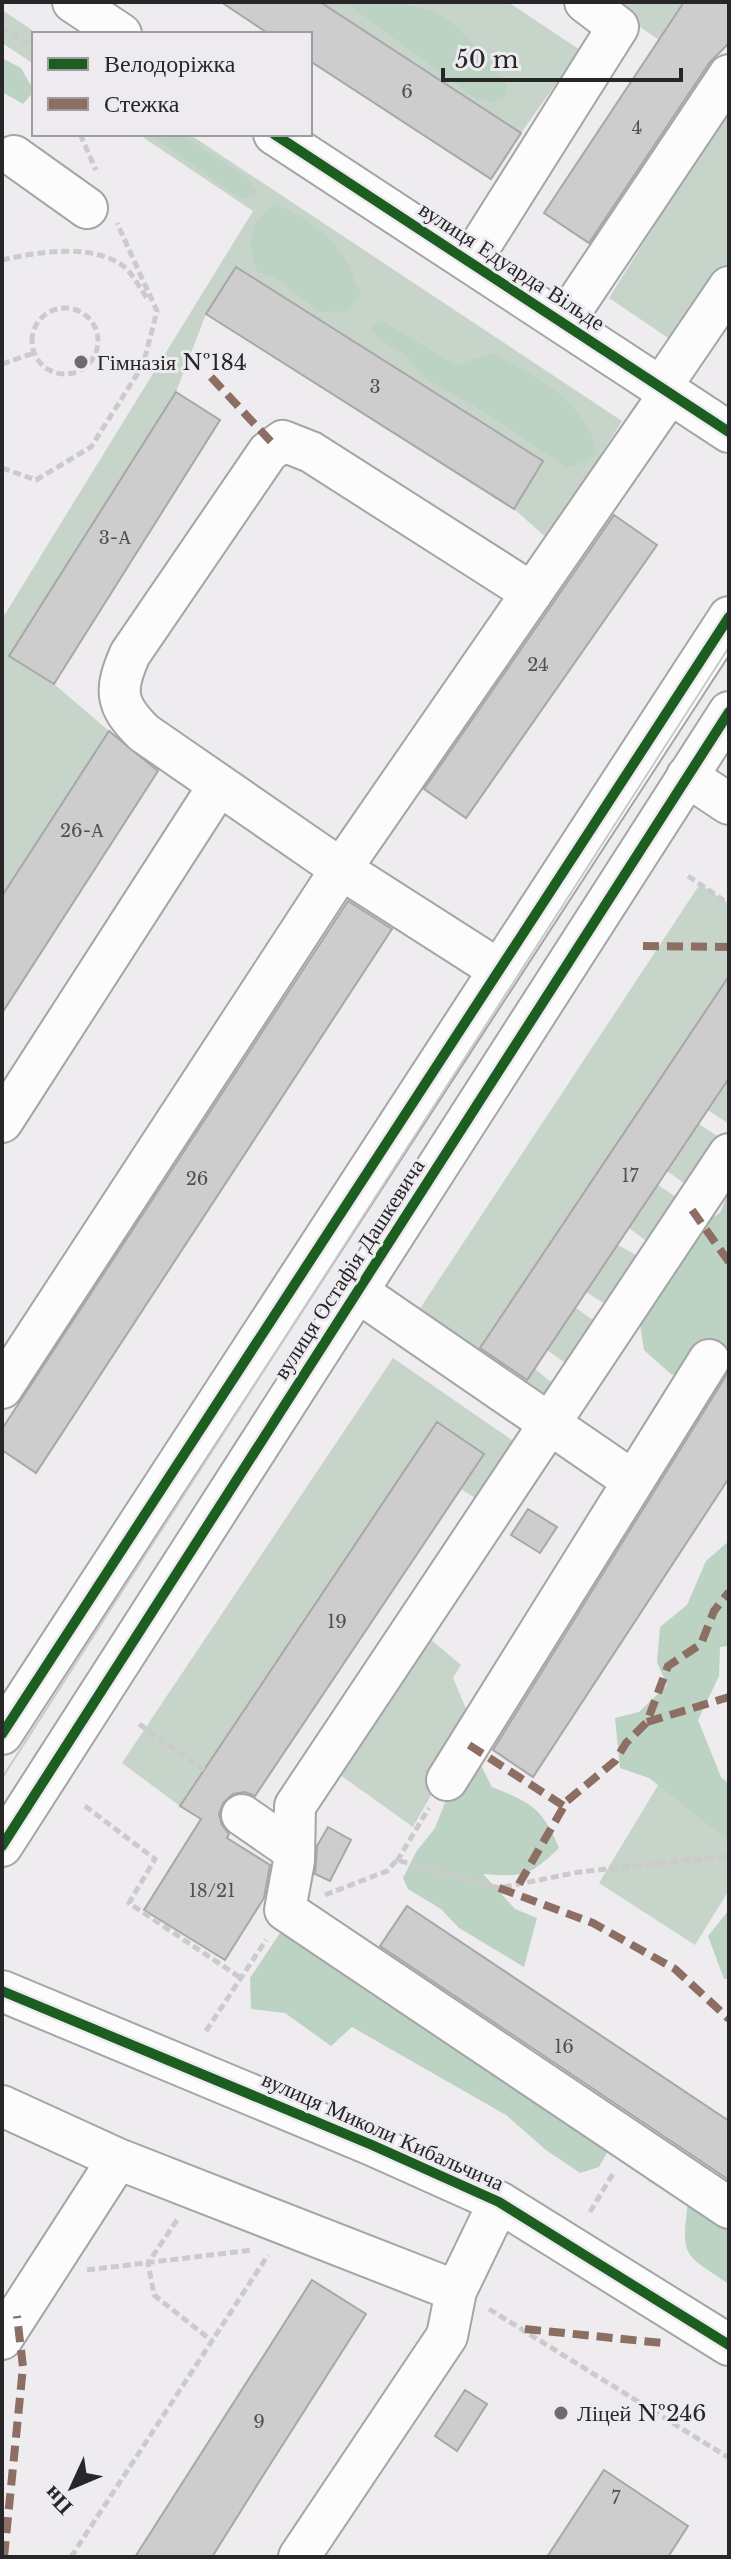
<svg xmlns="http://www.w3.org/2000/svg" width="731" height="2559" viewBox="0 0 731 2559" font-family="'Libre Baskerville',serif">
  <style>
    .green { fill: #c6d4ca }
    .forest { fill: #bcd2c2 }
    .building { fill: #cecdcd; stroke: #a8a6a7; stroke-width: 2 }
    .lines { fill: none; stroke-linecap: round; stroke-linejoin: round }
    .minor-casing { stroke: #a5a4a6; stroke-width: 44 }
    .path { stroke: #cccacc; stroke-width: 5; stroke-dasharray: 8 4; stroke-linecap: butt }
    .minor { stroke: #fcfcfd; stroke-width: 40 }
    .tram { stroke: #cacaca; stroke-width: 2 }
    .quiet { stroke: #8d6e63; stroke-width: 8; stroke-dasharray: 16 8; stroke-linecap: butt }
    .cycleway-casing { stroke: #eeebf0; stroke-width: 15 }
    .cycleway { stroke: #1b5e20; stroke-width: 10 }
    .poi-dot { fill: #6d6b6e; stroke: #eeebf0; stroke-width: 3 }
    .labels { text-anchor: middle; dominant-baseline: central; stroke-width: 6; stroke-linejoin: round; paint-order: stroke }
    .number-label { font-size: 18px; fill: #515051 }
    .street-label { font-size: 22px; fill: #272628; stroke: #eeebf0 }
    .poi-label { font-size: 22px; fill: #272628; stroke: #eeebf0; text-anchor: start }
  </style>
  <rect width="100%" height="100%" fill="#eeecef"/>
  <!-- green -->
  <path class="green" d="M320,2h188l72,48 -59,83z
    M604,2h80l-25,38z
    M2,10l36,24h-4v30l-32,-21z
    M729,107v165l-49,74 -71,-48z
    M138,134h51l433,287 -74,118 -34,-30 29,-48 -307,-194 -30,47 -30,78 -166,264 44,28 55,47 -107,165v-277l251,-408z
    M700,884l29,20v72l-251,375 47,32 10,-14 21,17 -14,20 -127,-90z
    M729,1078v46l-21,-14z
    M699,1124l26,17 -34,47 -24,-17z
    M658,1185l24,16 -29,45 -24,-18z
    M618,1245l27,15 -32,49 -27,-17z
    M576,1308l24,17 -29,42 -24,-17z
    M393,1358l126,87 -36,58 -22,-14 23,-35 -47,-32 -257,384 -58,-43z
    M422,1632l39,33 -8,13 19,45 -59,104 -77,-55z
    M663,1777l66,41v72l-34,55 -96,-62z"/>
  <!-- forest -->
  <path class="forest" d="M345,2c97,0 102,8 162,82l-1,13 -14,5 -18,-5z
    M2,58l19,10 13,23 -11,13 -21,-12z
    M149,134h31l69,45 9,14 -13,5 -8,-2z
    M273,204c24,7 58,31 71,53 6,11 10,24 17,35l-13,19 -28,1 -46,-35 -17,-5c-10,-29 -9,-47 16,-68z
    M381,320l74,45 37,-11c45,22 92,46 105,98l-10,8 -20,8c-33,-21 -62,-45 -96,-64 -14,-8 -35,-18 -47,-27 -7,-6 -10,-14 -16,-20 -14,-12 -28,-11 -37,-30z
    M729,1191v157l-57,27 -28,-25 -5,-33 56,-89 25,-15z
    M729,1541v105l-9,1 -1,29 -21,44 23,57 8,7v57l-80,-63 -29,-10 -5,-50 24,-6 28,-27 -10,-23 3,-35 27,-22 19,-44z
    M476,1756l16,31c40,16 50,21 67,61 -30,29 -36,29 -76,26l32,35 22,9 -13,49 -65,-39 -18,-19 -33,-20 -5,-11 13,-26 19,-24 11,-28z
    M729,1910v69h-5l-16,-43z
    M288,1921l320,230 -9,16 -19,6 -34,-23 -40,-35 -154,-88 -21,19 -46,-33 -34,-4 -1,-31z
    M635,2157l94,59v68c-46,-31 -48,-26 -41,-82l-40,-21z"/>
  <!-- building -->
  <path class="building" d="M221,2h99l201,131 -30,46 -181,-118v-27h-41z
    M684,2h45v41l-19,19 -121,181 -45,-30z
    M236,267l307,194 -29,48 -308,-195z
    M176,392l44,28 -166,264 -45,-28z
    M614,515l43,30 -191,273 -42,-29z
    M109,731l49,40 -156,242v-117z
    M348,901l44,28 -356,544 -34,-23v-21z
    M729,976v102l-202,302 -47,-32z
    M729,1371v107l-196,299 -40,-27z
    M437,1422l47,32 -229,342 -10,-4 -12,2 -10,9 -4,11 3,11 7,9 -2,4 43,27 -6,33 -39,62 -81,-50 57,-91 -21,-13z
    M528,1509l29,18 -17,26 -29,-18z
    M328,1827l23,13 -21,41 -15,-7 2,-28z
    M407,1906l322,215v59l-349,-234z
    M312,2280l54,34 -102,160 -52,83h-77z
    M465,2390l22,14 -30,47 -22,-15z
    M604,2470l84,56 -20,31h-121z"/>
  <g class="lines">
    <!-- minor casing -->
    <g class="minor-casing">
      <path id="minor" d="M73,2l48,32
        M274,134l455,298
        M14,156l73,52
        M470,262l148,-235 -33,-25
        M563,323l166,-248
        M661,387l68,-100
        M687,776l42,28
        M499,970l-158,-101 -197,-136c-29,-28 -30,-43 -14,-79l138,-202 15,-11 28,11 221,141
        M2,1122l217,-337
        M729,1154l-434,652 -1,55 -9,49 444,298
        M358,1292l275,189
        M2,1388l339,-519 329,-476
        M2,1734l727,-1117
        M447,1780l262,-420
        M242,1815l52,36
        M2,1846l727,-1134
        M2,1991l370,154 127,57 230,143
        M2,2106l116,53 338,132
        M2,2339l116,-180
        M299,2557l148,-221 9,-45 43,-89"/>
    </g>
    <!-- path -->
    <path class="path" d="M2,27l32,21
      M80,134l16,36
      M2,260c35,-8 87,-17 120,5 10,7 19,25 27,36
      M32 341a33 33 0 1 1 66 0a33 33 0 1 1-66 0Z
      M2,364l32,-11
      M2,468l34,12 55,-33 52,-82 14,-54 -40,-88
      M688,876l41,28
      M139,1724l65,46
      M85,1806l70,53 -26,44 112,75
      M397,1861l32,-53
      M325,1895l62,-24 10,-11 102,28 80,-16 150,-16
      M206,2031l60,-91
      M590,2212l24,-40
      M177,2220l-29,43 6,32 58,46
      M87,2270l165,-20
      M489,2309l240,149
      M71,2557l197,-302"/>
    <!-- minor -->
    <use href="#minor" class="minor"/>
    <!-- tram -->
    <path class="tram" d="M2,1778l727,-1131"/>
    <!-- quiet -->
    <path class="quiet" d="M211,377l63,68
      M643,946l86,1
      M692,1210l37,52
      M647,1722l82,-25
      M469,1745l95,61
      M519,1884l48,-83 48,-40 11,-18 21,-21 21,-56 33,-22 13,-33 15,-19
      M499,1888l94,35 82,46 54,50
      M525,2329l137,14
      M4,2557l19,-190 -6,-51"/>
    <!-- cycleway casing -->
    <g class="cycleway-casing">
      <path id="cycleway" d="M274,134l455,298
        M2,1734l727,-1117
        M2,1846l727,-1134
        M2,1991l370,154 127,57 230,143"/>
    </g>
    <!-- cycleway -->
    <use href="#cycleway" class="cycleway"/>
  </g>
  <!-- markers -->
  <g class="poi-dot">
    <circle cx="81" cy="362" r="8"/>
    <circle cx="561" cy="2413" r="8"/>
  </g>
  <g class="labels">
    <!-- number labels -->
    <g class="number-label">
      <text x="407" y="92">6</text>
      <text x="637" y="128">4</text>
      <text x="375" y="387">3</text>
      <text x="115" y="538">3-А</text>
      <text x="538" y="665">24</text>
      <text x="82" y="831">26-А</text>
      <text x="630" y="1176">17</text>
      <text x="197" y="1179">26</text>
      <text x="337" y="1622">19</text>
      <text x="212" y="1891">18/21</text>
      <text x="564" y="2047">16</text>
      <text x="259" y="2422">9</text>
      <text x="616" y="2498">7</text>
    </g>
    <!-- street labels -->
    <g class="street-label">
      <text transform="translate(512 266) rotate(33)">вулиця Едуарда Вільде</text>
      <text transform="translate(349 1269) rotate(-57)">вулиця Остафія Дашкевича</text>
      <text transform="translate(383 2131) rotate(24)">вулиця Миколи Кибальчича</text>
    </g>
    <!-- poi labels -->
    <g class="poi-label">
      <text x="97" y="362">Гімназія №184</text>
      <text x="577" y="2413">Ліцей №246</text>
    </g>
  </g>
  <!-- border -->
  <rect width="731" height="2559" fill="none" stroke="#272628" stroke-width="8"/>
  <!-- legend -->
  <rect x="32" y="32" width="280" height="104" fill="#eeebf0" stroke="#9e9ca0" stroke-width="2"/>
  <rect x="48" y="58" width="40" height="12" fill="#1b5e20" stroke="#9e9ca0" stroke-width="2"/>
  <text x="104" y="72" font-size="24" fill="#272628">Велодоріжка</text>
  <rect x="48" y="98" width="40" height="12" fill="#8d6e63" stroke="#9e9ca0" stroke-width="2"/>
  <text x="104" y="112" font-size="24" fill="#272628">Стежка</text>
  <!-- north arrow -->
  <g transform="translate(72 2487) rotate(226)" stroke="#eeebf0" stroke-width="6" paint-order="stroke">
  <path d="M0-6L14 30L0 20L-14 30Z" fill="#272628"/>
  <text y="-12" font-size="22" font-weight="bold" text-anchor="middle" fill="#272628">Пн</text>
  </g>
  <!-- scale -->
  <path d="M443 68v12h238v-12" fill="none" stroke="#272628" stroke-width="4"/>
  <text x="455" y="68" font-size="24" fill="#272628" stroke="#eeebf0" stroke-width="6" paint-order="stroke">50 m</text>
</svg>
